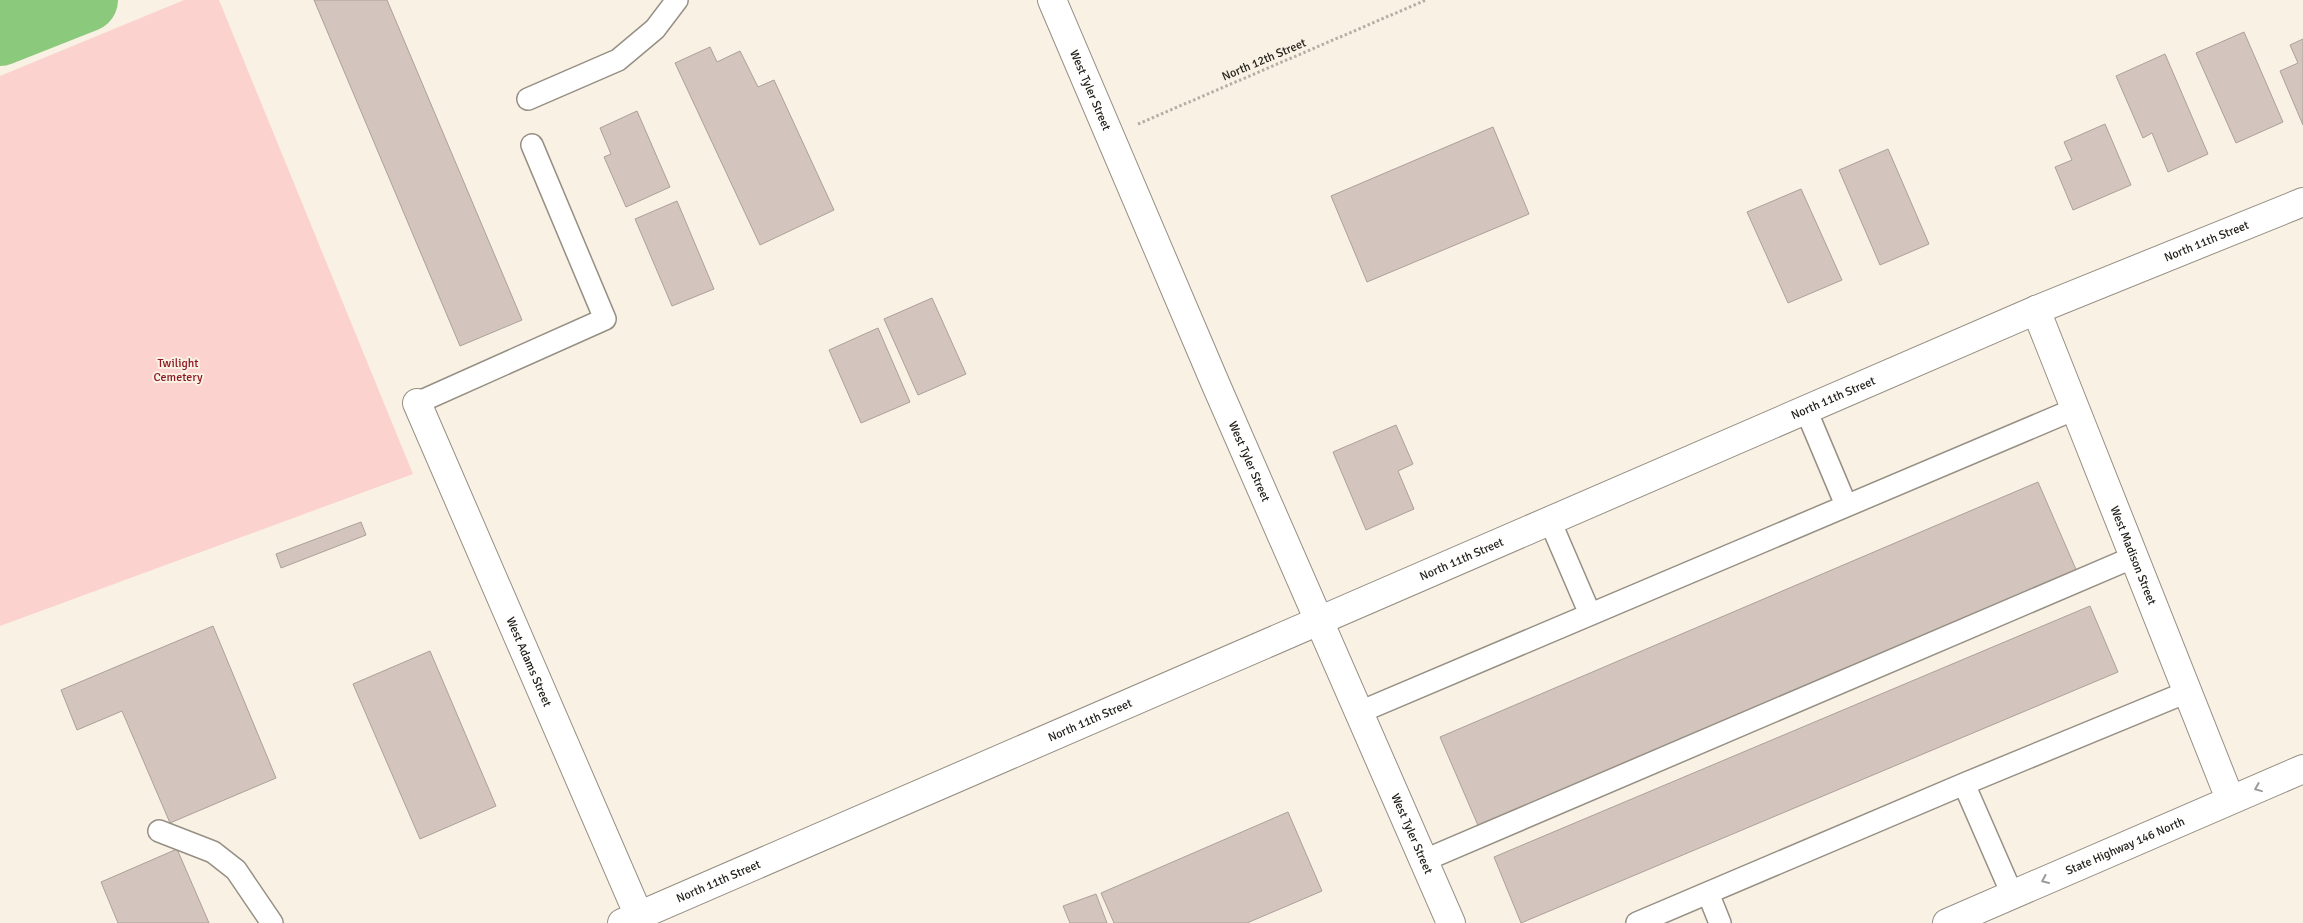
<svg xmlns="http://www.w3.org/2000/svg" width="2303" height="923" viewBox="0 0 2303 923" font-family="Signika,sans-serif">
  <style>
    .green { fill: #fcd2cf }
    .lines { fill: none; stroke-linecap: round; stroke-linejoin: round }
    .river { stroke: #8bc97c; stroke-width: 64 }
    .building { fill: #d3c5bd; stroke: #ada099 }
    .service-casing { stroke: #968f83; stroke-width: 24 }
    .minor-casing { stroke: #968f83; stroke-width: 30 }
    .secondary-casing { stroke: #968f83; stroke-width: 30 }
    .path { stroke: #b4afa4; stroke-width: 3; stroke-dasharray: 2.5 2.5; stroke-linecap: butt }
    .service { stroke: #fff; stroke-width: 21 }
    .minor { stroke: #fff; stroke-width: 28 }
    .secondary { stroke: #fff; stroke-width: 28 }
    .oneway { stroke: #9c9b99 }
    .labels { text-anchor: middle; dominant-baseline: central; stroke-width: 4; stroke-linejoin: round; paint-order: stroke }
    .street-label { font-size: 12px; fill: #24211c; stroke: #f8f1e4 }
    .park-label { font-size: 12px; fill: #8e1721; stroke: #f8f1e4 }
  </style>
  <rect width="100%" height="100%" fill="#f8f1e4"/>
  <!-- green -->
  <path class="green" d="M184,0h35l194,474 -413,152v-550z"/>
  <g class="lines">
    <!-- river -->
    <path class="river" d="M0,34l86,-34"/>
  </g>
  <!-- building -->
  <path class="building" d="M314,0h73l135,320 -62,26z
    M2244,32l39,90 -47,21 -40,-90z
    M2303,39v86l-23,-54 18,-8 -8,-18z
    M710,47l7,15 23,-11 18,36 16,-7 60,130 -74,35 -85,-182z
    M2165,54l43,100 -40,18 -16,-39 -9,5 -27,-62z
    M637,111l33,76 -44,20 -22,-50 7,-3 -11,-26z
    M2105,124l26,61 -58,25 -18,-43 17,-7 -8,-18z
    M1493,127l36,87 -162,68 -36,-86z
    M1888,149l41,95 -49,21 -41,-95z
    M1801,189l41,91 -54,23 -41,-91z
    M677,201l37,88 -42,17 -37,-87z
    M932,298l34,76 -48,21 -34,-76z
    M878,328l32,74 -49,21 -32,-73z
    M1396,425l17,39 -15,7 16,38 -48,21 -33,-78z
    M2038,482l40,92 -598,256 -40,-93z
    M361,522l5,13 -85,33 -5,-14z
    M2090,606l28,66 -597,251 -27,-66z
    M213,626l63,152 -106,45 -48,-112 -45,19 -16,-40z
    M430,651l66,155 -76,33 -67,-155z
    M1288,812l34,79 -75,32h-133l-13,-30z
    M177,849l32,74h-91l-17,-41z
    M1096,894l11,29h-37l-7,-17z"/>
  <g class="lines">
    <!-- service casing -->
    <g class="service-casing">
      <path id="service" d="M528,99l90,-39 37,-31 22,-29
        M417,403l188,-84 -73,-174
        M1806,410l40,95
        M1550,521l40,93
        M1360,712l715,-303
        M1964,784l48,110
        M159,831l54,21 23,18 36,53
        M1425,860l709,-303
        M1708,893l12,30
        M1637,923l327,-139 223,-92"/>
    </g>
    <!-- minor casing -->
    <g class="minor-casing">
      <g id="minor">
        <path id="s1" d="M1052,0l164,385 235,538"/>
        <path id="s2" d="M2036,310l194,489"/>
        <path id="s3" d="M417,403l225,520"/>
        <path id="s4" d="M622,923l1414,-613 267,-108"/>
      </g>
    </g>
    <!-- secondary casing -->
    <g class="secondary-casing">
      <g id="secondary">
        <path id="s5" d="M1947,923l356,-154"/>
      </g>
    </g>
    <!-- path -->
    <path class="path" d="M1138,124l288,-124"/>
    <!-- service -->
    <use href="#service" class="service"/>
    <!-- minor -->
    <use href="#minor" class="minor"/>
    <!-- secondary -->
    <use href="#secondary" class="secondary"/>
  </g>
  <!-- one-way arrows -->
  <defs><path id="oneway-chevron" d="M-2-3.5L2.5 0L-2 3.5" fill="none" stroke-width="1.6" stroke-linecap="round" stroke-linejoin="round" transform="scale(1.25)"/></defs>
  <g class="oneway">
    <use href="#oneway-chevron" transform="translate(2258 788) rotate(158)"/>
    <use href="#oneway-chevron" transform="translate(2045 880) rotate(156)"/>
  </g>
  <g class="labels">
    <!-- street labels -->
    <g class="street-label">
      <text transform="translate(1264 60) rotate(-23)">North 12th Street</text>
      <text stroke="none"><textPath href="#s1" startOffset="98">West Tyler Street</textPath></text>
      <text stroke="none"><textPath href="#s4" startOffset="1725">North 11th Street</textPath></text>
      <text stroke="none"><textPath href="#s4" startOffset="1320">North 11th Street</textPath></text>
      <text stroke="none"><textPath href="#s1" startOffset="502">West Tyler Street</textPath></text>
      <text stroke="none"><textPath href="#s2" startOffset="264">West Madison Street</textPath></text>
      <text stroke="none"><textPath href="#s4" startOffset="915">North 11th Street</textPath></text>
      <text stroke="none"><textPath href="#s3" startOffset="282">West Adams Street</textPath></text>
      <text stroke="none"><textPath href="#s4" startOffset="510">North 11th Street</textPath></text>
      <text stroke="none"><textPath href="#s1" startOffset="908">West Tyler Street</textPath></text>
      <text stroke="none"><textPath href="#s5" startOffset="194">State Highway 146 North</textPath></text>
      <text stroke="none"><textPath href="#s4" startOffset="105">North 11th Street</textPath></text>
    </g>
    <!-- park labels -->
    <g class="park-label">
      <text x="178" y="363">Twilight<tspan x="178" dy="14">Cemetery</tspan></text>
    </g>
  </g>
</svg>
